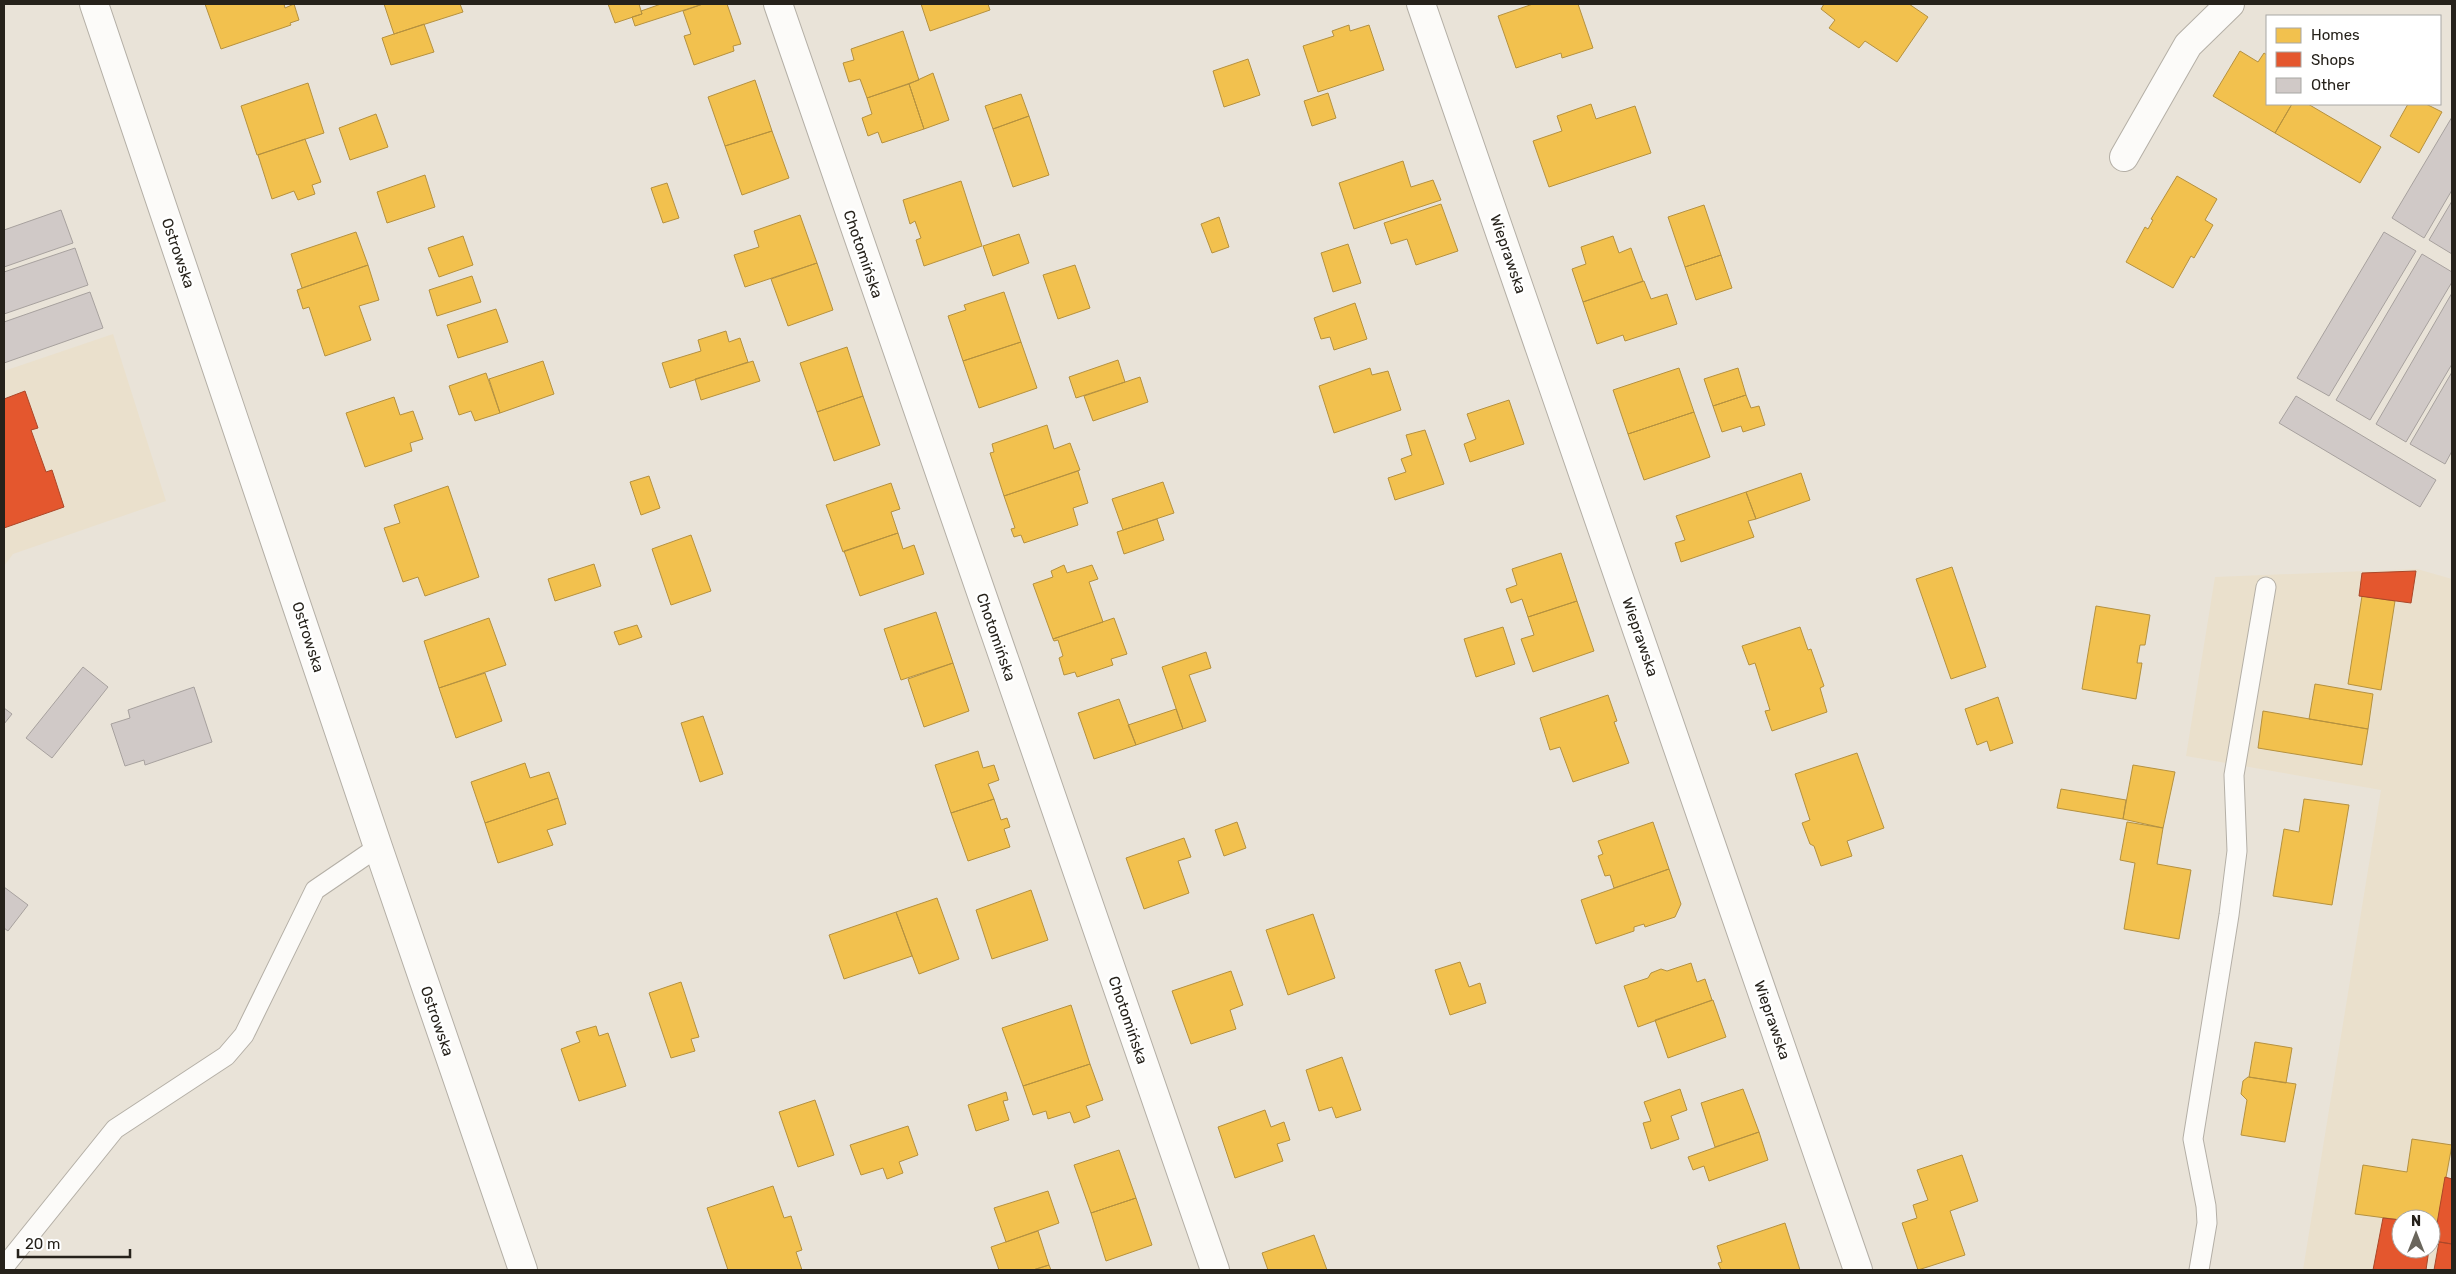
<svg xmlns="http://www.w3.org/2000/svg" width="2456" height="1274" viewBox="0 0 2456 1274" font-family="Rubik,sans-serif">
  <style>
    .built { fill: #eae0cc; fill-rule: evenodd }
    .homes { fill: #f2c14e; stroke: #b5913f }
    .shops { fill: #e4572e; stroke: #ab4728 }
    .building { fill: #d0c9c7; stroke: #a7a19e }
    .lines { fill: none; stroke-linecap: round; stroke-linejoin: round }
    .service-casing { stroke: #b4afa6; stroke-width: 21 }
    .minor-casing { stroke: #b4afa6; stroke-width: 30 }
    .tertiary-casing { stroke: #b4afa6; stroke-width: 30 }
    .service { stroke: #fcfbf9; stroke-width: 19 }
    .minor { stroke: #fcfbf9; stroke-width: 28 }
    .tertiary { stroke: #fcfbf9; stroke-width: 28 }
    .labels { text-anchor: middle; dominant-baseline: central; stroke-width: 5; stroke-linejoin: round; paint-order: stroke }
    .street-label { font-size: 15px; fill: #26221b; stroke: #fff }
  </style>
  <rect width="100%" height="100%" fill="#e9e3d8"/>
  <!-- built -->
  <path class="built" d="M113,334l53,167 -153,53 -9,12v-195z
    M2417,569l35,10v691h-149l78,-480 -195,-34 29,-179zM2401,1219h30v30h-30z"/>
  <!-- homes -->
  <path class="homes" d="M205,4h79l1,4 9,-4 5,16 -9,3 1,2 -70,24z
    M384,4h76l3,8 -69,22z
    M608,4h31l3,10 -27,9z
    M661,4h42l-68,22 -3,-9 10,-3 -1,-3z
    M703,4h24l14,40 -8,2 1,5 -40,14 -10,-29 7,-2 -8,-23z
    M921,4h67l2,6 -60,21z
    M1533,4h45l15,44 -31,10 -1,-5 -45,15 -18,-52z
    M1824,4h85l19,13 -31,45 -32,-21 -6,7 -30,-20 6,-8 -14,-11z
    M424,24l10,28 -43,13 -9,-27z
    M1349,25l1,6 19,-6 15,45 -66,22 -15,-46 31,-10 -2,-5z
    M903,31l16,49 -52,18 -7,-19 -11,3 -6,-19 11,-3 -3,-11z
    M2240,51l18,11 6,-9 3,2v49h25l-17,29 -62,-37z
    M1248,59l12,36 -36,12 -11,-36z
    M933,73l16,47 -25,9 -15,-45z
    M755,80l17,51 -47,15 -17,-49z
    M308,83l16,50 -67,22 -16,-49z
    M909,84l15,45 -42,14 -4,-11 -10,4 -6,-18 10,-4 -5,-16z
    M1328,93l8,25 -24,8 -8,-25z
    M1021,94l8,22 -36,13 -8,-23z
    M1591,104l5,15 39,-13 16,47 -102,34 -16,-46 29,-10 -5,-15z
    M2292,104h16l73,43 -21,36 -85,-50z
    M2408,104h18l16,8 -23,41 -29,-17z
    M376,114l12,33 -38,13 -11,-32z
    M1029,116l20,59 -36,12 -20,-58z
    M772,131l17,47 -47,17 -17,-49z
    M305,139l16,43 -9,3 3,9 -17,6 -4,-9 -22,8 -14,-44z
    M1403,161l8,26 22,-7 8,20 -87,29 -15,-46z
    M425,175l10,32 -48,16 -10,-31z
    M2177,176l40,23 -12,21 8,5 -19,33 -3,-2 -18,32 -47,-26 19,-35 3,2 5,-9 -2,-1z
    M961,181l21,65 -58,20 -8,-26 5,-2 -6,-17 -5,3 -7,-24z
    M667,183l12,35 -16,5 -12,-35z
    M1441,204l17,47 -42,14 -9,-26 -16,5 -7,-21z
    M1704,205l17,50 -36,12 -17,-50z
    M800,215l17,48 -72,24 -11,-32 25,-8 -5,-16z
    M1219,217l10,30 -17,6 -11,-29z
    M356,232l12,33 -66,23 -11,-34z
    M1019,234l10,29 -36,13 -10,-30z
    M463,236l10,29 -34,12 -11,-29z
    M1613,236l6,17 12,-5 12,33 -60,21 -11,-33 14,-5 -5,-17z
    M1348,244l13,39 -28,9 -12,-39z
    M1721,255l11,33 -36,12 -11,-33z
    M817,263l16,47 -45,16 -17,-47z
    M368,265l11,35 -20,6 12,34 -46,16 -16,-49 -6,2 -6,-19z
    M1075,265l15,43 -32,11 -15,-44z
    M472,276l9,26 -44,14 -8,-26z
    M1644,281l7,18 16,-5 10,30 -52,17 -2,-6 -26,9 -14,-42z
    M1004,292l17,50 -58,19 -15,-45 18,-6 -2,-5z
    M1355,303l12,36 -33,11 -4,-13 -9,2 -7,-21z
    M496,309l12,33 -50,16 -11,-33z
    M726,331l3,11 11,-4 8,24 -78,26 -8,-25 39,-12 -3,-11z
    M1021,342l16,46 -58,20 -16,-47z
    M847,347l16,49 -46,16 -17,-49z
    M1118,360l7,22 -49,16 -7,-21z
    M543,361l11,33 -54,19 -11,-34z
    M753,361l7,20 -59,19 -6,-21z
    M1370,368l2,7 16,-4 13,39 -67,23 -15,-47z
    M1679,368l15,44 -66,22 -15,-44z
    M1738,368l8,27 -33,11 -9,-27z
    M486,373l14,40 -25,8 -4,-10 -12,4 -10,-29z
    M1140,377l8,25 -55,19 -9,-25z
    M1746,395l5,13 8,-2 6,19 -22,7 -2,-6 -19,6 -9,-26z
    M863,396l17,49 -46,16 -17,-49z
    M394,397l6,18 13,-4 10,28 -13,4 2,8 -47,16 -19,-54z
    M1509,400l15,44 -54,18 -6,-18 12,-5 -9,-25z
    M1694,412l16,45 -66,23 -16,-46z
    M1047,425l7,24 16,-6 10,27 -76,26 -14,-43 4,-1 -2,-8z
    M1425,430l19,54 -49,16 -7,-22 18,-6 -5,-13 11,-4 -6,-20z
    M1078,471l10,32 -15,5 5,17 -54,18 -3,-8 -7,2 -3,-8 4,-1 -11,-32z
    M1801,473l9,27 -54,19 -10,-27z
    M649,476l11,32 -19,7 -11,-33z
    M1163,482l11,31 -51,17 -11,-31z
    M891,483l9,26 -9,3 7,21 -55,19 -17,-47z
    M448,486l31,91 -54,19 -7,-19 -15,5 -19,-54 16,-5 -6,-18z
    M1746,492l10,27 -8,2 6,16 -73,25 -6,-19 10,-3 -9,-24z
    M1157,519l7,21 -40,14 -7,-22z
    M898,533l5,16 11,-4 10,29 -64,22 -16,-45z
    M691,535l20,56 -40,14 -19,-56z
    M1561,553l16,48 -49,16 -6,-18 -11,4 -5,-14 11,-4 -5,-16z
    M594,564l7,22 -46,15 -7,-22z
    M1064,565l3,8 25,-8 6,14 -9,3 14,40 -50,17 -20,-55 20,-7 -2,-6z
    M1952,567l34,100 -35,12 -35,-100z
    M2362,596l33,5 -14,89 -33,-6z
    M1577,601l17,50 -61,21 -12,-33 13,-4 -6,-18z
    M2096,606l54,9 -5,30h-5l-3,18h5l-6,36 -54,-10z
    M936,612l17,51 -52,17 -17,-51z
    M489,618l17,47 -67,23 -15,-47z
    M1114,618l13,36 -16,5 2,6 -36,12 -2,-5 -11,3 -5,-17 4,-2 -5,-16 -4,1 -1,-2z
    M637,625l5,12 -23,8 -5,-13z
    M1503,627l12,37 -39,13 -12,-38z
    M1800,627l8,23 3,-1 13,37 -4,2 7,24 -55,19 -7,-20 5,-1 -15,-47 -6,2 -7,-19z
    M1206,652l5,16 -22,7 17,46 -23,8 -21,-62z
    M953,663l16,48 -45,16 -16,-48z
    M485,673l17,48 -46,17 -17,-50z
    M2315,684l58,10 -5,35 -59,-10z
    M1608,695l9,26 -3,1 15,41 -56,19 -13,-35 -10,3 -10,-32z
    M1998,697l15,46 -23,8 -3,-10 -10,4 -12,-36z
    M1119,699l17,46 -42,14 -16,-46z
    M1176,709l7,20 -47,16 -8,-20z
    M2263,711l105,18 -6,36 -104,-17z
    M703,716l20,58 -23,8 -19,-59z
    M978,751l5,17 11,-3 5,15 -11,4 6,15 -43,14 -16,-48z
    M1857,753l27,75 -37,13 5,15 -31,10 -7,-20 -4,-2 -8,-21 8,-3 -15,-46z
    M525,763l5,15 19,-6 9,26 -73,25 -14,-41z
    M2133,765l42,7 -12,56 -40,-9z
    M2061,789l65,11 -3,19 -66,-11z
    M558,798l8,26 -19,6 6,15 -55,18 -13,-40z
    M994,799l7,21 6,-2 3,9 -6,2 6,18 -42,14 -17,-48z
    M2304,799l45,6 -17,100 -59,-9 11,-67 15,3z
    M1237,822l9,26 -22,8 -9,-26z
    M1653,822l16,47 -55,19 -4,-13 -5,1 -7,-20 5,-2 -5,-13z
    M2127,822l36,6 -6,36 34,6 -12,69 -55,-10 11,-66 -15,-3z
    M1184,838l7,19 -13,4 11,32 -45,16 -18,-51z
    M1669,869l12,35 -6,13 -30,10 -1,-3 -10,3v4l-38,13 -15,-44z
    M1031,890l17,50 -56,19 -16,-49z
    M937,898l22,61 -40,15 -23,-62z
    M896,912l16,44 -68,23 -15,-44z
    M1313,914l22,64 -47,17 -22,-65z
    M1460,962l9,25 11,-4 6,20 -36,12 -15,-45z
    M1691,963l6,19 8,-3 7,21 -74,27 -14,-41 24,-8 3,-5 10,-4 6,2z
    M1231,971l12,34 -13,5 6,19 -45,15 -19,-53z
    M681,982l18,55 -8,2 4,12 -24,7 -22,-65z
    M1713,1000l13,37 -58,21 -13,-38z
    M1071,1005l19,59 -67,22 -21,-58z
    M596,1026l3,10 9,-3 18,53 -47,15 -18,-52 19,-7 -4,-10z
    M2255,1042l37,6 -6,35 -37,-6z
    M1342,1057l19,53 -25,8 -4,-11 -13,4 -13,-41z
    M1090,1064l13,36 -17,6 4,11 -16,6 -4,-11 -22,7 -2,-8 -13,4 -10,-29z
    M2248,1077l48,7 -11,58 -44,-7 6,-35 -6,-6 2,-13z
    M1680,1089l7,21 -16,6 8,23 -28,10 -8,-26 8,-2 -7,-19z
    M1743,1089l16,43 -44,15 -14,-44z
    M1006,1092l2,8 -5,1 6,19 -33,11 -8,-26z
    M815,1100l19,55 -36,12 -19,-55z
    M1265,1110l6,17 13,-5 6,18 -13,4 6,17 -48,17 -17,-51z
    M908,1126l10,29 -19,7 4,11 -16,6 -4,-11 -22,7 -11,-30z
    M1759,1132l9,28 -59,21 -5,-15 -11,4 -5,-13z
    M2412,1139l40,6 -15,81 -6,-1v-6l-30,1 -46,-6 8,-49 44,7z
    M1119,1150l17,48 -45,15 -17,-48z
    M1962,1155l16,46 -28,10 15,44 -47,15 -16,-47 15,-5 -4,-13 15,-5 -11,-30z
    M773,1186l11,32 7,-2 11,34 -6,2 6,18h-74l-21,-62z
    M1048,1191l11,32 -53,19 -12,-34z
    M1136,1198l16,47 -46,16 -15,-48z
    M1785,1223l15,47h-79l-3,-7 4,-1 -5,-16z
    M1038,1231l11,34 -16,5h-34l-8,-23z
    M1314,1235l13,35h-59l-6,-17z
    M1049,1265l2,5h-18z"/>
  <!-- shops -->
  <path class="shops" d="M25,391l13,37 -7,2 15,42 6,-2 12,37 -60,21v-129z
    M2416,571l-5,32 -52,-7 3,-23z
    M2445,1177l7,2v65l-18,-3z
    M2383,1218l18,2v29h28l-3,21h-53z
    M2431,1225l6,1 -3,15h-3z
    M2439,1242l13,2v26h-18z"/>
  <!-- building -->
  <path class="building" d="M2452,117v73l-28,48 -32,-20z
    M2452,201v53l-23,-14z
    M61,210l12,33 -69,24v-37z
    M2384,232l32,19 -87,145 -32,-18z
    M75,248l13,37 -84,29v-42z
    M2422,254l30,18v10l-82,138 -34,-20z
    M90,292l13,36 -99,35v-41z
    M2452,293v71l-46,78 -30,-18z
    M2452,372v79l-7,13 -35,-20z
    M2296,396l140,84 -16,27 -141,-84z
    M83,667l25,20 -56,71 -26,-20z
    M194,687l18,55 -67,23 -1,-5 -19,6 -14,-42 19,-6 -2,-8z
    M4,708l8,6 -8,10z
    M4,887l24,18 -20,26 -4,-3z"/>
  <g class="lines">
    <!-- service casing -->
    <g class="service-casing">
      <path id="service" d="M4,1267l111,-138 111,-73 18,-21 71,-145 63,-43
        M2199,1270l8,-47 -1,-17 -13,-67 36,-224 8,-64 -3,-76 32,-188"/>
    </g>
    <!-- minor casing -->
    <g class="minor-casing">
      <path id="minor" d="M778,4l437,1266
        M1421,4l437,1266
        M2124,157l64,-112 42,-41"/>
    </g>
    <!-- tertiary casing -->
    <g class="tertiary-casing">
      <path id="tertiary" d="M94,4l284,843 145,423"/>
    </g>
    <!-- service -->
    <use href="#service" class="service"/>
    <!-- minor -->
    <use href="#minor" class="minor"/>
    <!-- tertiary -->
    <use href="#tertiary" class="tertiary"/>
  </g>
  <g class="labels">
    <!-- street labels -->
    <g class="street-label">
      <text transform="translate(178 253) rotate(71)">Ostrowska</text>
      <text transform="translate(863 254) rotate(71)">Chotomińska</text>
      <text transform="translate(1508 254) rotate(71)">Wieprawska</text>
      <text transform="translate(308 637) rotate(72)">Ostrowska</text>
      <text transform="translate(996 637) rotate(71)">Chotomińska</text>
      <text transform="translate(1640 637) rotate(71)">Wieprawska</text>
      <text transform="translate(1128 1020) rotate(71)">Chotomińska</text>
      <text transform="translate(1772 1020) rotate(71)">Wieprawska</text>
      <text transform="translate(437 1021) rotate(71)">Ostrowska</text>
    </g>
  </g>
  <!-- border -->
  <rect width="2456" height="1274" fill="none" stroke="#26221b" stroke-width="10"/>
  <!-- legend -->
  <rect x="2266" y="15" width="175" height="90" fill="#ffffff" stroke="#a8a7a4"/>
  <rect x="2276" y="28" width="25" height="15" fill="#f2c14e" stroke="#a8a7a4"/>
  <text x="2311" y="40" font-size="15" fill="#26221b">Homes</text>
  <rect x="2276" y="52" width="25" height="15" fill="#e4572e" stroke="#a8a7a4"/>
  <text x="2311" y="65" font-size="15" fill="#26221b">Shops</text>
  <rect x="2276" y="78" width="25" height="15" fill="#d0c9c7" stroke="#a8a7a4"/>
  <text x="2311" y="90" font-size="15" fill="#26221b">Other</text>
  <!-- north arrow -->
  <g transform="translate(2416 1234)"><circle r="24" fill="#ffffff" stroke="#a8a7a4"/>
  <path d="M0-4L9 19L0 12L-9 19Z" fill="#6a665d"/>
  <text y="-8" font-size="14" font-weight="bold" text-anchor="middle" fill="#26221b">N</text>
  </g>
  <!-- scale -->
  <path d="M18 1249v8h112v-8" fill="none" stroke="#26221b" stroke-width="2.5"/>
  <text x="25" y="1249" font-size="15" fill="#26221b" stroke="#ffffff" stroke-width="4" paint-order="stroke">20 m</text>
</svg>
